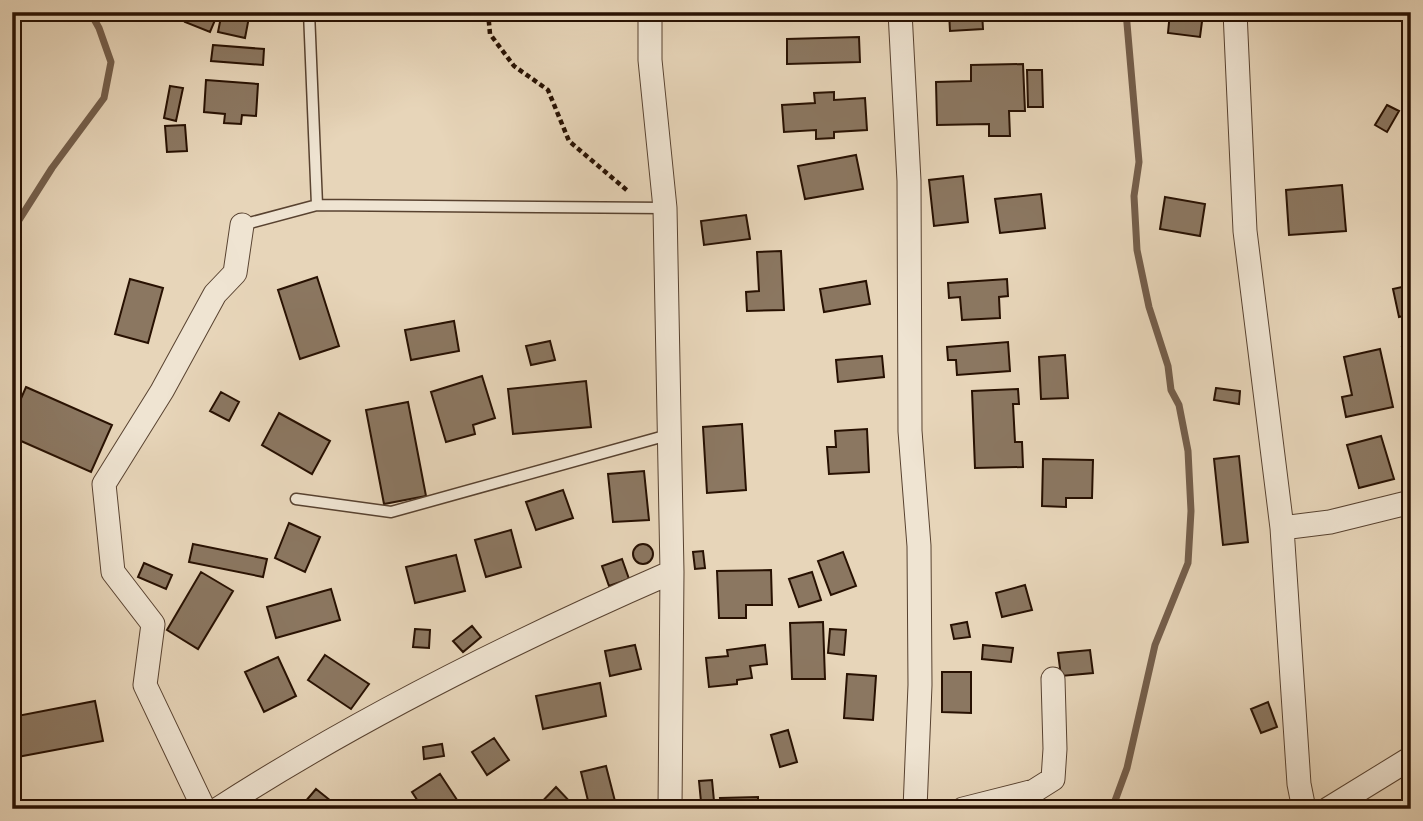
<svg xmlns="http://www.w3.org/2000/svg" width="1423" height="821" viewBox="0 0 1423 821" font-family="Vollkorn,serif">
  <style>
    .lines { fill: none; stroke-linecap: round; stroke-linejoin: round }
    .stream { stroke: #745e4b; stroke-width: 7 }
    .building { fill: #8b7761; stroke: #281102; stroke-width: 2 }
    .lane-casing { stroke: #584230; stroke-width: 13 }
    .street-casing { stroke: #584230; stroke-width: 25 }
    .path { stroke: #281102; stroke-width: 4.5; stroke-dasharray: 5 3.5; stroke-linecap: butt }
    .lane { stroke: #efe4d2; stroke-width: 10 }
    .street { stroke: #efe4d2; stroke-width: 23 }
  </style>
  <rect width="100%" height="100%" fill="#e7d5b9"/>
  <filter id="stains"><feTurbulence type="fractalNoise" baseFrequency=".00286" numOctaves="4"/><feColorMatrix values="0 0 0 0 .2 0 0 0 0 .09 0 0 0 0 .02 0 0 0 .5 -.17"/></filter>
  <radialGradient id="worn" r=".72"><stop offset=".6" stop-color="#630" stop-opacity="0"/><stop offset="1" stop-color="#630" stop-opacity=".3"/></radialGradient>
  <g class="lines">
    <!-- stream -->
    <path class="stream" d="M12,231l40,-63 52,-70 7,-36 -12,-34 -9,-16
      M1112,809l15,-41 28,-123 33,-82 3,-52 -3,-60 -9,-46 -8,-15 -3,-24 -19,-59 -12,-57 -3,-54 5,-34 -13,-150"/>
  </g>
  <!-- building -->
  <path class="building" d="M189,12l29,1 -8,19 -25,-10z
    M222,12l27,5 -4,21 -27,-6z
    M949,12h33l1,17 -33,2z
    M1170,12l33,2 -3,23 -32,-4z
    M859,37l1,25 -73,2v-25z
    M213,45l51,4 -1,16 -52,-4z
    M1023,64l2,47h-16l1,25h-21v-12l-52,1 -1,-43 35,-1v-16z
    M1027,70h15l1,37h-15z
    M206,80l52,4 -2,32 -14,-1 -1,9 -17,-1 1,-9 -21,-2z
    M170,86l13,2 -7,33 -12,-3z
    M834,92v8l31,-2 2,32 -33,2v6l-18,1v-9l-32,2 -2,-27 33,-2 -1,-10z
    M1387,105l12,6 -12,21 -12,-7z
    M185,125l2,26 -20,1 -2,-26z
    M856,155l7,34 -58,10 -7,-33z
    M963,176l5,46 -34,4 -5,-46z
    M1342,185l4,46 -57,4 -3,-45z
    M1041,194l4,34 -45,5 -5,-34z
    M1165,197l40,7 -5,32 -40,-7z
    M746,215l4,24 -46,6 -3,-24z
    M781,251l3,59 -37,1 -1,-19 13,-1 -2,-39z
    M317,277l22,69 -39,13 -22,-69z
    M130,279l33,9 -15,55 -33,-9z
    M1007,279l1,17 -9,1 1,21 -38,2 -2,-23 -11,1 -1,-15z
    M866,281l4,23 -46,8 -4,-23z
    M1411,285v29l-12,3 -6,-28z
    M454,321l5,30 -48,9 -6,-30z
    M550,341l5,19 -24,5 -5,-19z
    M1008,342l2,29 -53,4 -1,-15h-8l-1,-13z
    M1411,343v27l-9,-23z
    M1380,349l13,58 -47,10 -4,-20 10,-2 -8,-38z
    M1065,355l3,43 -27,1 -2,-42z
    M882,356l2,21 -46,5 -2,-22z
    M482,376l13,42 -22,7 2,9 -29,8 -15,-50z
    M586,381l5,46 -78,7 -5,-45z
    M26,387l86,38 -21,47 -79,-35v-18z
    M1216,388l24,3 -1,13 -25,-4z
    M1018,389l1,15h-6l2,38h7l1,25 -48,1 -3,-77z
    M221,392l18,10 -10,19 -19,-10z
    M408,402l18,94 -42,8 -18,-94z
    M279,413l51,28 -18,33 -50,-29z
    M742,424l4,66 -39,3 -4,-66z
    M867,429l2,43 -40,2 -2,-27h9l-1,-16z
    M1381,436l13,43 -35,9 -12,-43z
    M1239,456l9,86 -25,3 -9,-86z
    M1043,459l50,1 -1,38h-26v9l-24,-1z
    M644,471l5,49 -36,2 -5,-48z
    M563,490l10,28 -37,12 -10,-28z
    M289,523l31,14 -15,35 -30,-14z
    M511,530l10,37 -35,10 -11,-37z
    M193,544l74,15 -4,18 -74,-15z
    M633 554a10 10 0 1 1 20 0a10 10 0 1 1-20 0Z
    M703,551l2,17 -10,1 -2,-17z
    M843,552l13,34 -25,9 -13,-34z
    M456,555l9,36 -50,12 -9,-36z
    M622,559l7,20 -20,7 -7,-20z
    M144,563l28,12 -6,14 -28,-12z
    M771,570l1,35h-26v13h-27l-2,-47z
    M201,572l32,19 -35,58 -31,-19z
    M812,572l9,28 -22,7 -10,-28z
    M1025,585l7,25 -30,7 -6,-24z
    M331,589l9,31 -64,18 -9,-31z
    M823,622l2,57h-33l-2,-56z
    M967,622l3,15 -16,2 -3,-14z
    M472,626l9,11 -18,15 -10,-11z
    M415,629l15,1 -1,18 -16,-1z
    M830,629l16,1 -2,25 -16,-2z
    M635,645l6,24 -31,7 -5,-25z
    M765,645l2,19 -17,2 2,12 -15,2v4l-28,3 -3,-29 22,-2 -1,-6z
    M983,645l30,3 -2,14 -29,-3z
    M1090,650l3,23 -32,3 -3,-23z
    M325,655l44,29 -18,25 -43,-29z
    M278,657l18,39 -32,16 -19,-40z
    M942,672h29v41l-29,-1z
    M847,674l29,2 -3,44 -29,-2z
    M600,683l6,33 -63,13 -7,-33z
    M95,701l8,40 -91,17v-41z
    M1268,702l9,25 -16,6 -10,-24z
    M788,730l9,32 -17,5 -9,-32z
    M494,738l15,22 -22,15 -15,-23z
    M442,744l2,12 -20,3 -1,-12z
    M606,766l11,43h-27l-9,-37z
    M440,774l23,35h-40l-11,-17z
    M712,780l2,21 -13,1 -2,-21z
    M556,787l18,19 -2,3h-37z
    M316,789l20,16 -4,4h-33z
    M758,797v12h-37l-1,-11z"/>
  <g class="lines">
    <!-- lane casing -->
    <g class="lane-casing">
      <path id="lane" d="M309,12l8,193
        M242,225l75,-20 348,3
        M296,499l95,13 277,-77"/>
    </g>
    <!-- street casing -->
    <g class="street-casing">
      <path id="street" d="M650,12v48l15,148 7,364 -2,237
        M900,12l9,169 1,250 9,115 1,139 -5,124
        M1235,12l10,219 37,297 17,256 5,25
        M1282,528l48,-6 81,-20
        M204,809l-59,-124 8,-61 -40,-52 -9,-88 58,-93 53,-97 20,-21 7,-48
        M218,809c144,-93 298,-169 454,-237
        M963,809l71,-18 19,-12 2,-30 -2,-70
        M1328,809l83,-51"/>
    </g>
    <!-- path -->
    <path class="path" d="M488,12l2,22 24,32 34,24 21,51 60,51"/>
    <!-- lane -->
    <use href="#lane" class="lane"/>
    <!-- street -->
    <use href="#street" class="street"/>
  </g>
  <!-- margin -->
  <rect width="1423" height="821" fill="none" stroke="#e7d5b9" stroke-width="42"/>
  <rect x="14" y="14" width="1395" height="793" fill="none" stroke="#281102" stroke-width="3.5"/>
  <rect x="21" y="21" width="1381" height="779" fill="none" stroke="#281102" stroke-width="2"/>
  <rect width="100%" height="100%" filter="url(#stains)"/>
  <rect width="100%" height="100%" fill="url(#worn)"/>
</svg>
